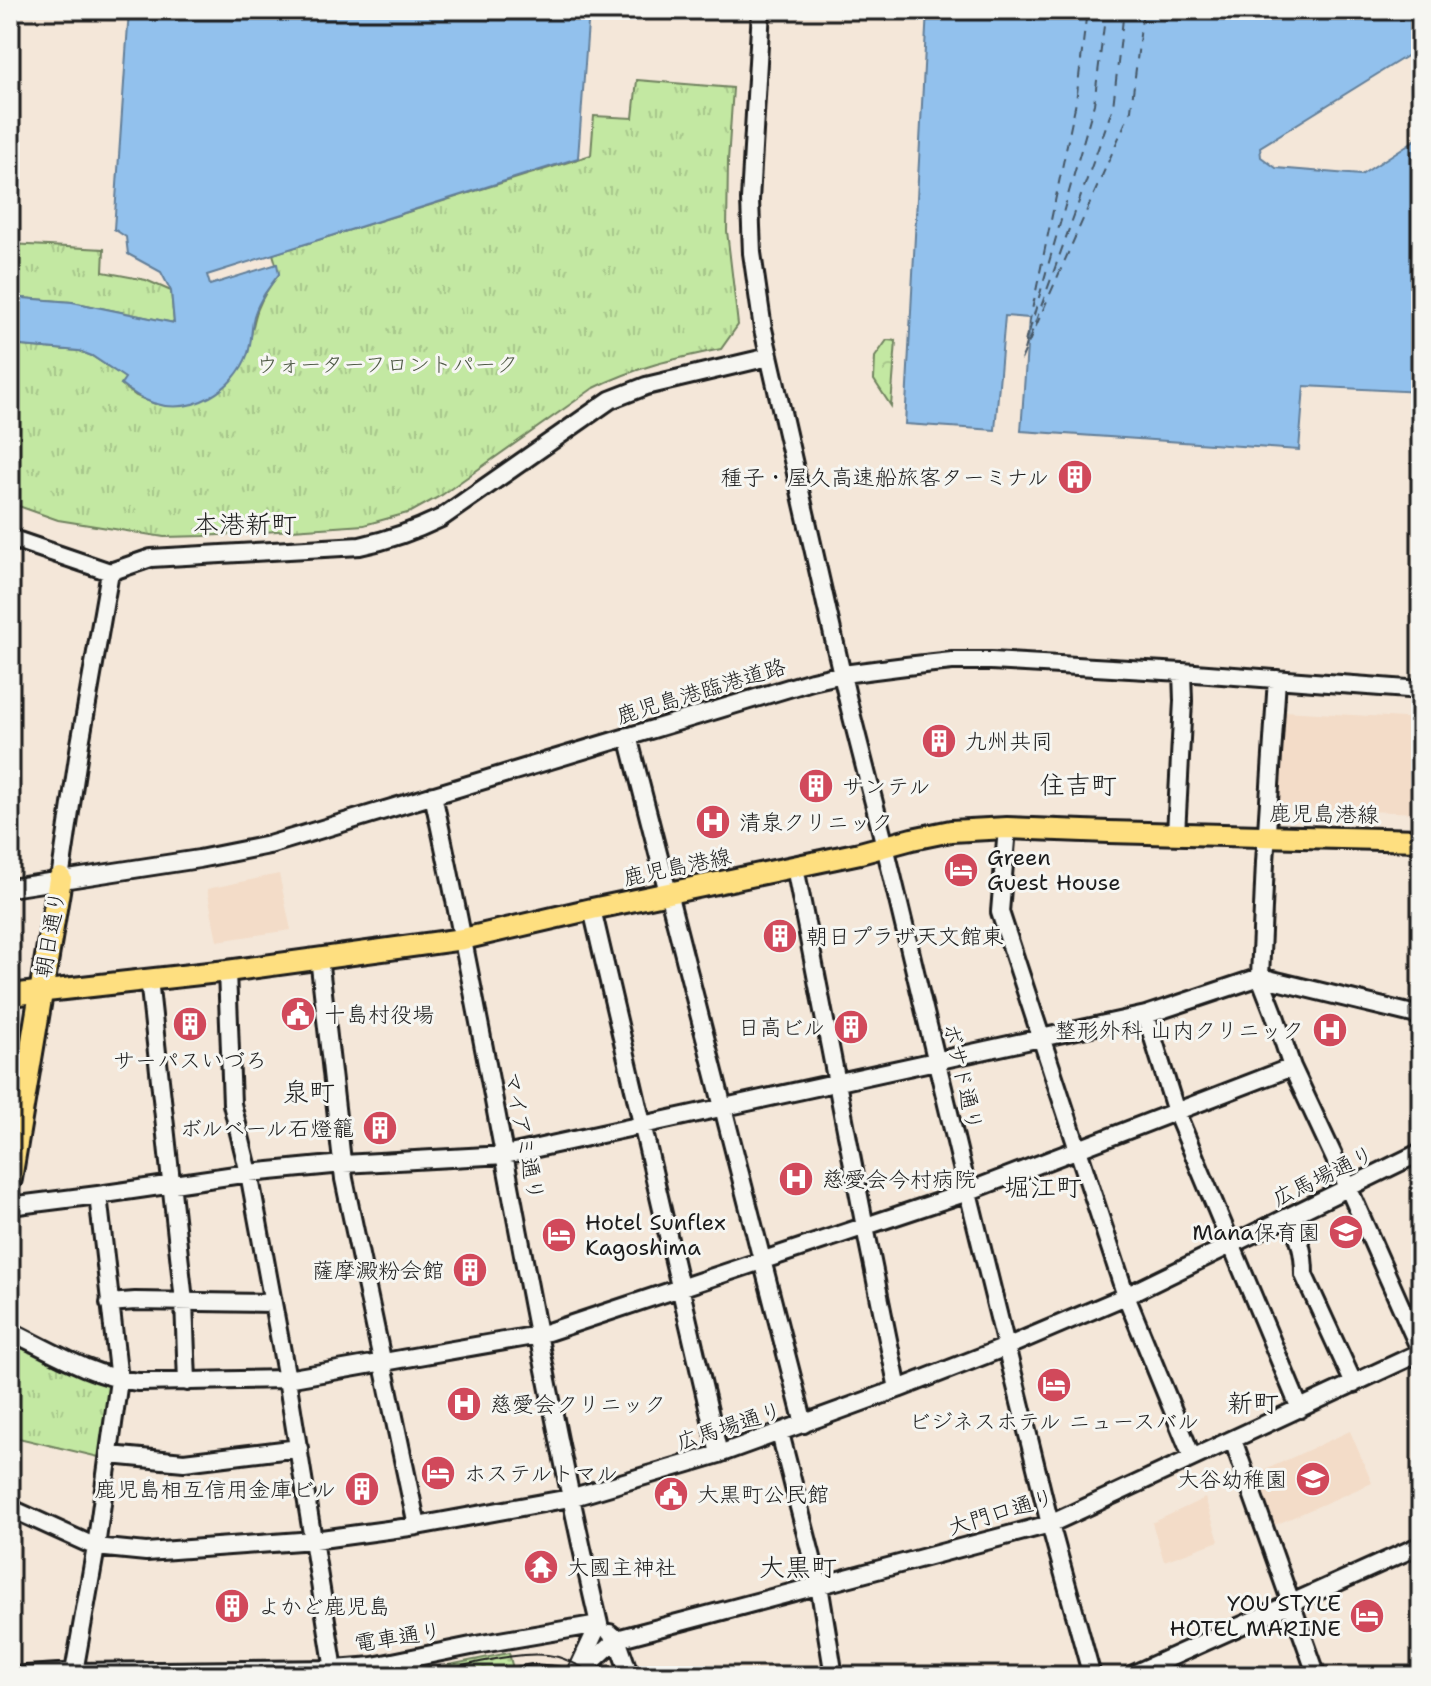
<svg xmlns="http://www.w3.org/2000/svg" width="1431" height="1686" viewBox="0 0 1431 1686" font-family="'Shantell Sans','Klee One',sans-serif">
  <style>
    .built { fill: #f3dcc8 }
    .grass { fill: url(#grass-dots); stroke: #70825f; stroke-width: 2 }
    .forest { fill: url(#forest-crowns); stroke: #70825f; stroke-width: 2 }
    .park { fill: url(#park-tufts); stroke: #70825f; stroke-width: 2 }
    .water { fill: #92c1ed; stroke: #637f99; stroke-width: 2 }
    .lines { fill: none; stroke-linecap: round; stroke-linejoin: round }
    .ferry { stroke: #455665; stroke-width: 2; stroke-dasharray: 10 8; stroke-linecap: butt }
    .minor-casing { stroke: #1c1c1c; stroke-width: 22 }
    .major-casing { stroke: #1c1c1c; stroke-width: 26 }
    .highway-casing { stroke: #1c1c1c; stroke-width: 28 }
    .minor { stroke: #f6f6f2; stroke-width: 16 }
    .major { stroke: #fedf80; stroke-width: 20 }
    .highway { stroke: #fedf80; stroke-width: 22 }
    .tram { stroke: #1c1c1c; stroke-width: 2 }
    .labels { text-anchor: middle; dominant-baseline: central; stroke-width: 6; stroke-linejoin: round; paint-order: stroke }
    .park-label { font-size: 22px; fill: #4e5944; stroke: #f6f6f2 }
    .poi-label { font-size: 22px; fill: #1c1c1c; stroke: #f6f6f2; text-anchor: start }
    .street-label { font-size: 22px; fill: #1c1c1c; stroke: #f6f6f2 }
    .quarter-label { font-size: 26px; fill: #1c1c1c; stroke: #f6f6f2 }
  </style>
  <defs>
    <pattern id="grass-dots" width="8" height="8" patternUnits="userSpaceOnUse" patternTransform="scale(2)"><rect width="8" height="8" fill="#c3e8a2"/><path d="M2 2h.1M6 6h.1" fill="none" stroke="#a7c68b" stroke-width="1.8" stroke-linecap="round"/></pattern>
    <pattern id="forest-crowns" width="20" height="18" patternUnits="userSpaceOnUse" patternTransform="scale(2)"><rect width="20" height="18" fill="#c3e8a2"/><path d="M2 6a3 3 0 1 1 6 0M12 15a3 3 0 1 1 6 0" fill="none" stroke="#a7c68b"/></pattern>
    <pattern id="park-tufts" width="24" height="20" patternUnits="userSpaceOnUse" patternTransform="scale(2)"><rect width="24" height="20" fill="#c3e8a2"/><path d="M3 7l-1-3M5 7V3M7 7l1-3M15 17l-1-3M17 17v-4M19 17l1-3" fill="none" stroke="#a7c68b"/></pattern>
  </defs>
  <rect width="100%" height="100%" fill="#f4e7d9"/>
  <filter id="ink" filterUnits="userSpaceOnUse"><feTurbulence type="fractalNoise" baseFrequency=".0125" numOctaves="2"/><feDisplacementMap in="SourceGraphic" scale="16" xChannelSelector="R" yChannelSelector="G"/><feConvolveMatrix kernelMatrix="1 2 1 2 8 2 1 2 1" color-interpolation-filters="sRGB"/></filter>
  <g filter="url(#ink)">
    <!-- built -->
    <path class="built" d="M1284,711l137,8v94l-143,-5z
      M279,874l12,56 -74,11 -10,-52z
      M1350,1431l22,52 -97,42 -21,-50z
      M1205,1498l14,43 -55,20 -12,-38z"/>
    <!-- grass -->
    <path class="grass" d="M509,1653l4,16 -36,7h-36l-2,-9z"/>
    <!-- forest -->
    <path class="forest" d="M887,340l9,1 -5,65 -17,-26 1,-23z"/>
    <!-- park -->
    <path class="park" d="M637,80l96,8 -5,73 -1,70 11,94 -17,24c-48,10 -85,18 -129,40l-150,106 -31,17 -47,13 -160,11 -40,1 -106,-17 -48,-17v-158l69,6 13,5 34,22 -5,6 15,12 19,8 93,-51c6,-35 8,-51 31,-79l-6,-20 318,-99 3,-39 39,2z
      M10,244l94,5 -1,23 43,8 25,11 3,32 -102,-21 -62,-5z
      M10,1340l98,45 4,6 -9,67 -93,-22z"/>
    <!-- water -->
    <path class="water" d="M129,10h460l-11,148 -371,117 3,10 67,-21 2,10c-10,13 -20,26 -25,42 -3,12 -2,25 -6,37 -13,37 -56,63 -95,50 -12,-4 -22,-11 -32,-19l4,-6 -33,-22 -13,-5 -69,-6v-48l62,5 102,21 -3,-32 -10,-19 -33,-18 -2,-17 -12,-8z
      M927,10h494v37l-161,100 1,10 15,11 85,7 60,-39v256l-117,-6 -5,64 -278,-19 8,-113 -24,-2 -10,114 -90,-6z"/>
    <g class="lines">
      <!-- ferry -->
      <path class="ferry" d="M1029,340l84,-233 11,-97
        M1025,343l51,-241 11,-92
        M1024,350l70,-246 12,-94
        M1021,360l110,-250 12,-100"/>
      <!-- minor casing -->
      <g class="minor-casing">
        <path id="minor" d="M761,10l-11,190 2,53 11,76 86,376 36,141 83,346 82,332 42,152
          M10,538l100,34 41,-14 209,-12c29,-6 54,-15 81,-28l169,-118 36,-14 123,-29
          M628,736l176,688
          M433,795c60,275 102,555 166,829
          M1007,828l-7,84 126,384 66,161
          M1176,834l7,-133 -1,-29
          M795,867l70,360 33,162
          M60,879l20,-135 30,-172
          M10,888l189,-29 70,-14 543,-164 31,-7 63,-8 46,-5h39l191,11 239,18
          M592,909l127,545
          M319,957l25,222 73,347
          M227,971l5,133 17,69 38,206 48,297
          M149,979l35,322 3,81
          M1146,1015l30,97 124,297
          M10,1206l88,-11 151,-22 94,-9 162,-9 641,-140 114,-38 161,39
          M1288,1217c12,20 16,35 16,58l50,109
          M109,1303l26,-2 138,2
          M10,1331c41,20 83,46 128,51l149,-3 252,-44 420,-140 333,-128
          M780,1433l39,152 15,91
          M1233,1440l84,236
          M110,1455l74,7 115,-14
          M10,1508l86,39 50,5 168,-12 103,-14 153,-28 149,-44 179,-65 108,-42 120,-51 295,-144
          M610,1633l7,6 13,37
          M74,1672l22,-125 23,-167 -21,-185
          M576,1673l23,-49
          M10,1676l64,-4 261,-3 38,-3 103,-21 123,-21
          M521,1676l11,-2 24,2
          M577,1676l40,-37 433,-115 371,-172 -73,-165 -56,-120 -18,-54 -14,-36 5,-115 12,-183
          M1129,1676l292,-131"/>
      </g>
      <!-- major casing -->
      <g class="major-casing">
        <path id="major" d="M10,995l217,-24 236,-32 129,-30 268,-56 52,-14 39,-8 56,-3 102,4 312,8"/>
      </g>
      <!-- highway casing -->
      <g class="highway-casing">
        <path id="highway" d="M10,1179l50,-300"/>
      </g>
      <!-- minor -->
      <use href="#minor" class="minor"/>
      <!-- major -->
      <use href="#major" class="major"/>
      <!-- highway -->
      <use href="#highway" class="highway"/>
      <!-- tram -->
      <path class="tram" d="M415,1676c41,-6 104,-29 143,-19 14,4 27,12 40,19"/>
    </g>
  </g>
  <!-- icons -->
  <defs>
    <g id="building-disc" transform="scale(1.8)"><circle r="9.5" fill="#d1495b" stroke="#f6f6f2"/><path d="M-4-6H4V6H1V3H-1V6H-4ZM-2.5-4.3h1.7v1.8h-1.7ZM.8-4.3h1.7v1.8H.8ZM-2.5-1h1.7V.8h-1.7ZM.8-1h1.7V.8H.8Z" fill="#fff"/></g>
    <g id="hospital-disc" transform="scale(1.8)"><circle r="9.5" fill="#d1495b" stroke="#f6f6f2"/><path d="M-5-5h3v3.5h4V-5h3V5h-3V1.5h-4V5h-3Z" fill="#fff"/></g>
    <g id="hotel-disc" transform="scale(1.8)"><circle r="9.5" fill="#d1495b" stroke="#f6f6f2"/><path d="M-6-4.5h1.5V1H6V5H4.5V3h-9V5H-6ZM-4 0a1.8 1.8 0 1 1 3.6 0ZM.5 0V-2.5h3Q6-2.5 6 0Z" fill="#fff"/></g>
    <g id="civic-disc" transform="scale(1.8)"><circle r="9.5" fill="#d1495b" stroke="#f6f6f2"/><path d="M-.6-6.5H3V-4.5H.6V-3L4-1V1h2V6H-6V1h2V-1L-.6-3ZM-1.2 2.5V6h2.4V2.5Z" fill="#fff"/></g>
    <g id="school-disc" transform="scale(1.8)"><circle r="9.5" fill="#d1495b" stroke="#f6f6f2"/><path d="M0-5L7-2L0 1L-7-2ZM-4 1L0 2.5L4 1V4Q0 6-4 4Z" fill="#fff"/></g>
    <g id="temple-disc" transform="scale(1.8)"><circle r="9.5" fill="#d1495b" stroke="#f6f6f2"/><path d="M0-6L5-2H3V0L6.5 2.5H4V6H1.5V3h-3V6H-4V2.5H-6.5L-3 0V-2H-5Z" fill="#fff"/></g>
  </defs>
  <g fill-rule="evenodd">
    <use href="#building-disc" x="1075" y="477"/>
    <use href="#building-disc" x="939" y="741"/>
    <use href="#building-disc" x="816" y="786"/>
    <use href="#hospital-disc" x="713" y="822"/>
    <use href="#hotel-disc" x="961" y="870"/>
    <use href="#building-disc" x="780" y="936"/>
    <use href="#civic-disc" x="298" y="1014"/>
    <use href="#building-disc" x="190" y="1024"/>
    <use href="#building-disc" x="851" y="1027"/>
    <use href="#hospital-disc" x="1330" y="1030"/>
    <use href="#building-disc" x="380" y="1128"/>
    <use href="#hospital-disc" x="796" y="1179"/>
    <use href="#school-disc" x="1346" y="1232"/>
    <use href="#hotel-disc" x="559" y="1235"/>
    <use href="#building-disc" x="470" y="1270"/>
    <use href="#hotel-disc" x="1054" y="1385"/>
    <use href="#hospital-disc" x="464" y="1404"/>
    <use href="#hotel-disc" x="438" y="1473"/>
    <use href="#school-disc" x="1313" y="1479"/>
    <use href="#building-disc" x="362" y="1489"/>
    <use href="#civic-disc" x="671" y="1494"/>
    <use href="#temple-disc" x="541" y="1567"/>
    <use href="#building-disc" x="232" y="1606"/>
    <use href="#hotel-disc" x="1367" y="1616"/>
  </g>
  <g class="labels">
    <!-- park labels -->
    <g class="park-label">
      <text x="387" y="364">ウォーターフロントパーク</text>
    </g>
    <!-- poi labels -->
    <g class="poi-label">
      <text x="1049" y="477" text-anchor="end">種子・屋久高速船旅客ターミナル</text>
      <text x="965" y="741">九州共同</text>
      <text x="842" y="786">サンテル</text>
      <text x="739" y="822">清泉クリニック</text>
      <text x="987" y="857">Green<tspan x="987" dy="25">Guest House</tspan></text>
      <text x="806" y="936">朝日プラザ天文館東</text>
      <text x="324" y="1014">十島村役場</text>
      <text x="825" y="1027" text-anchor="end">日高ビル</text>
      <text x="1304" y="1030" text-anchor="end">整形外科 山内クリニック</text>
      <text x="190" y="1060" text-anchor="middle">サーパスいづろ</text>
      <text x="354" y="1128" text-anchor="end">ボルベール石燈籠</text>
      <text x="822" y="1179">慈愛会今村病院</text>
      <text x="585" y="1222">Hotel Sunflex<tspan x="585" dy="25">Kagoshima</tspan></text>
      <text x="1320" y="1232" text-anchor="end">Mana保育園</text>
      <text x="444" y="1270" text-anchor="end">薩摩澱粉会館</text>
      <text x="490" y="1404">慈愛会クリニック</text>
      <text x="1054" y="1421" text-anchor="middle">ビジネスホテル ニュースバル</text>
      <text x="464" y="1473">ホステルトマル</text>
      <text x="1287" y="1479" text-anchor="end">大谷幼稚園</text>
      <text x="336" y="1489" text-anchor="end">鹿児島相互信用金庫ビル</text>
      <text x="697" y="1494">大黒町公民館</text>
      <text x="567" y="1567">大國主神社</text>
      <text x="1341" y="1603" text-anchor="end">YOU STYLE<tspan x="1341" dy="25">HOTEL MARINE</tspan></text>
      <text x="258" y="1606">よかど鹿児島</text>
    </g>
    <!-- street labels -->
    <g class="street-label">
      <text transform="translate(701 691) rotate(-17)">鹿児島港臨港道路</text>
      <text transform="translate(1324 814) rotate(1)">鹿児島港線</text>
      <text transform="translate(677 867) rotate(-12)">鹿児島港線</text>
      <text transform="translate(50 934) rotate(-80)">朝日通り</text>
      <text transform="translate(963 1077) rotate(77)">ボサド通り</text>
      <text transform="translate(524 1136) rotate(79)">マイアミ通り</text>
      <text transform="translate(1323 1176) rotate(-26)">広馬場通り</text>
      <text transform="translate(729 1426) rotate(-18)">広馬場通り</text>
      <text transform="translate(1001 1512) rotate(-17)">大門口通り</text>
      <text transform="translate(398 1637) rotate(-9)">電車通り</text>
    </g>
    <!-- quarter labels -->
    <g class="quarter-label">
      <text x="245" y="523">本港新町</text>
      <text x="1078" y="784">住吉町</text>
      <text x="309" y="1091">泉町</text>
      <text x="1043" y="1186">堀江町</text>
      <text x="1253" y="1402">新町</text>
      <text x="798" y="1566">大黒町</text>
    </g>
  </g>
  <!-- margin -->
  <rect width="1431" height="1686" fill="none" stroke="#f6f6f2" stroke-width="40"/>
  <rect x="20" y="20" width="1391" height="1646" fill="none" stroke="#1c1c1c" stroke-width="3" filter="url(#ink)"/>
</svg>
